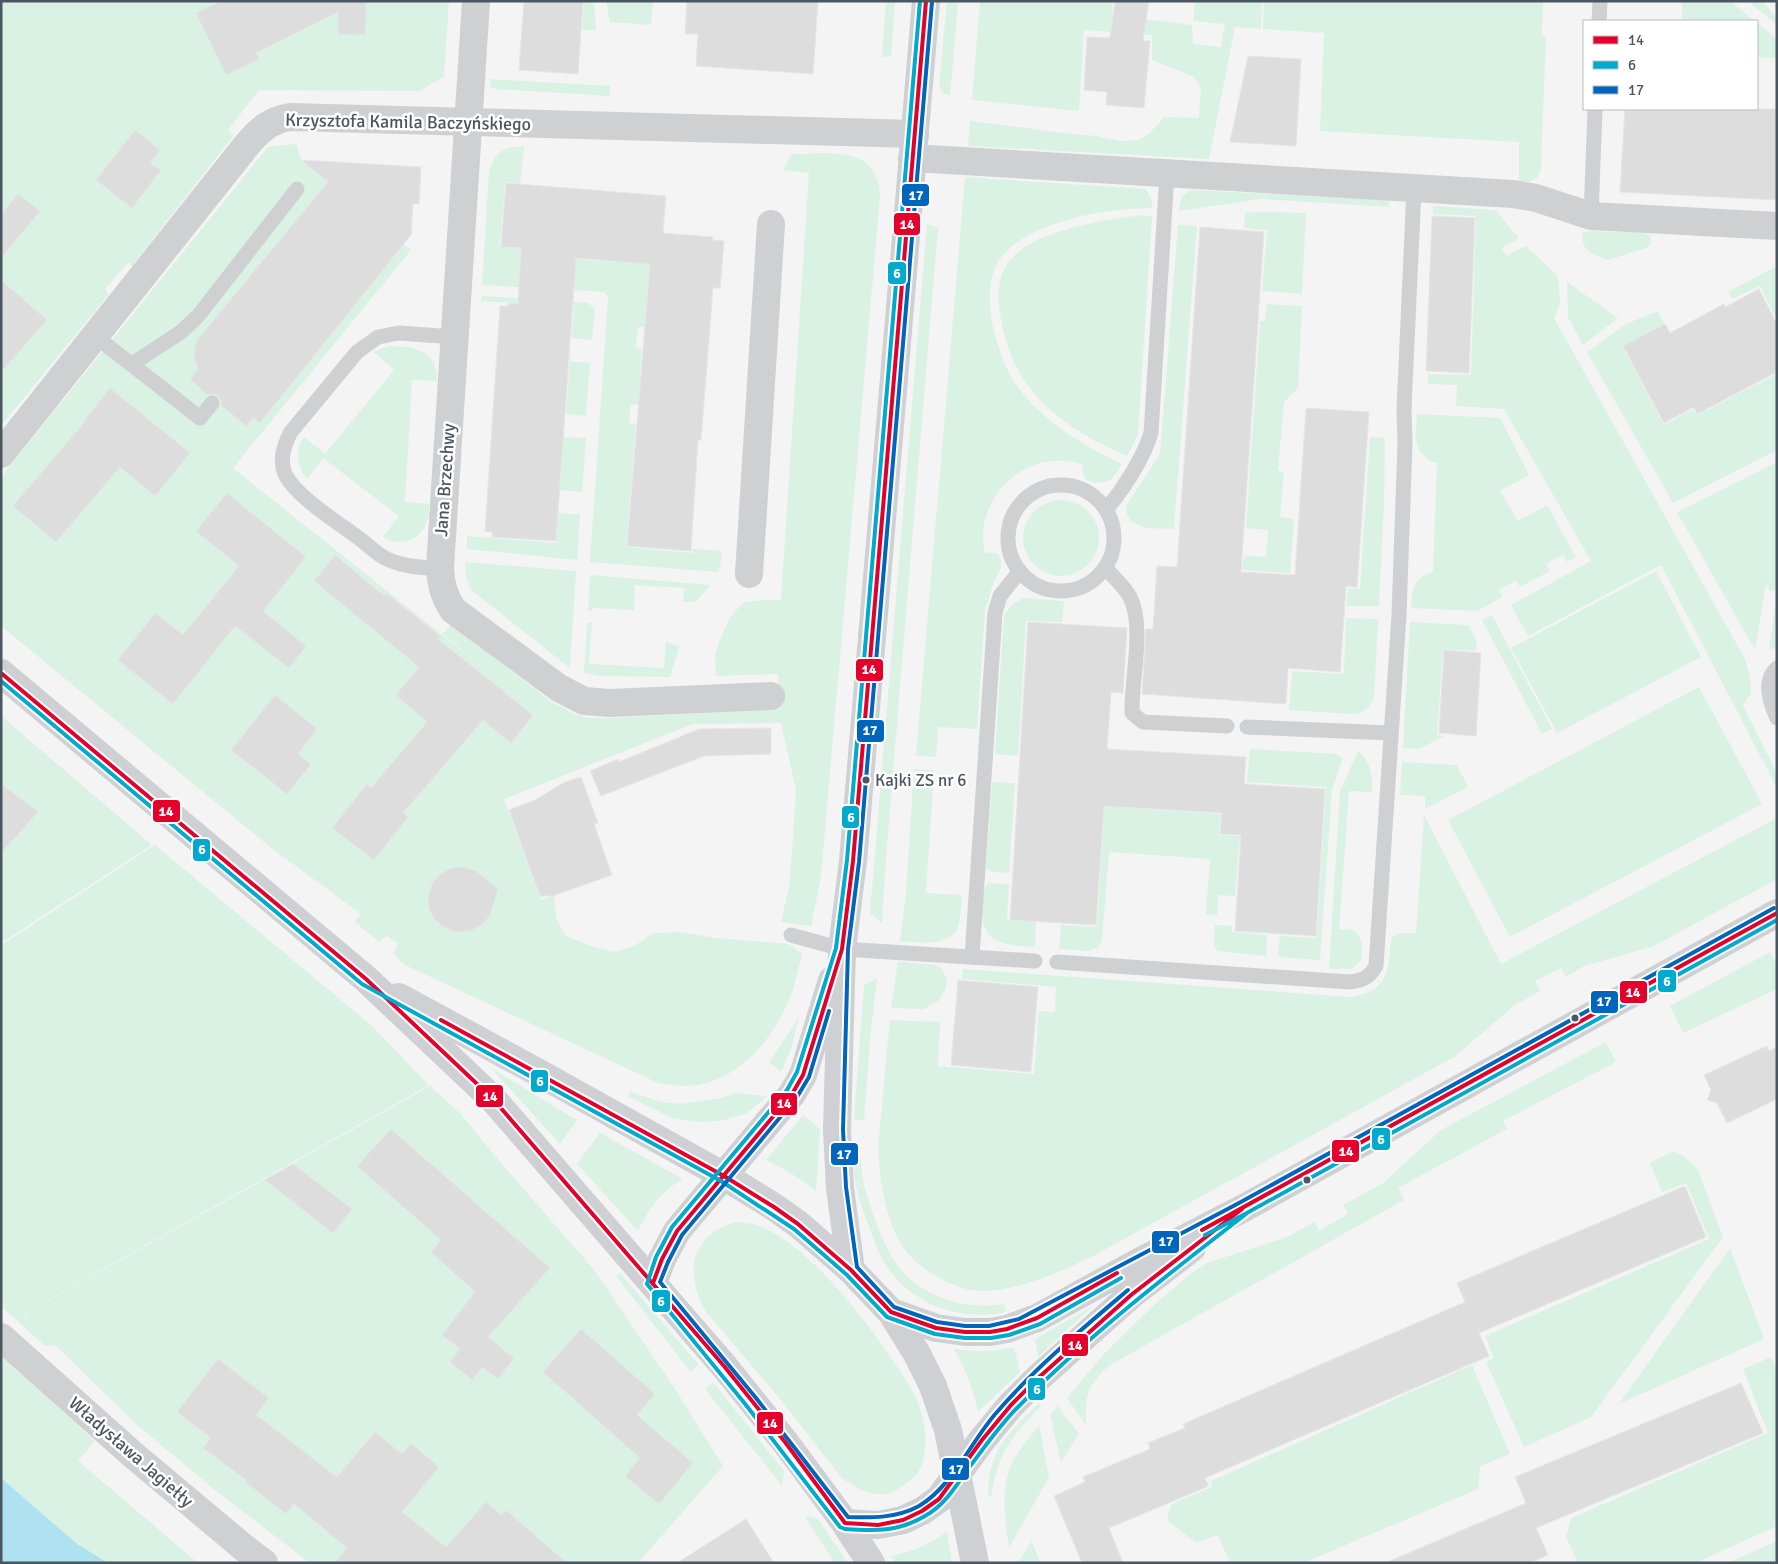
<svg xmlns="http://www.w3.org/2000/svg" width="1778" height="1564" viewBox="0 0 1778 1564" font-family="Signika,sans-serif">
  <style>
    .green { fill: #d9f2e3 }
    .water { fill: #aee2f0 }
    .building { fill: #ddddde; stroke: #e5e6e7 }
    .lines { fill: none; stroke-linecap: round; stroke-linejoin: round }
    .lane { stroke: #ced0d2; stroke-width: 15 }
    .street { stroke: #ced0d2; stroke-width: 28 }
    .secondary { stroke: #ced0d4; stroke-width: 28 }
    .bus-1-casing { stroke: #fff; stroke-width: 8 }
    .bus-2-casing { stroke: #fff; stroke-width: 8 }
    .bus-3-casing { stroke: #fff; stroke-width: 8 }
    .bus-1 { stroke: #e4002b; stroke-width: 4 }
    .bus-2 { stroke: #00a9ce; stroke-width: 4 }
    .bus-3 { stroke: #0065bd; stroke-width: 4 }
    .bus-dot { fill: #4a5661; stroke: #fff; stroke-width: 2 }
    .labels { text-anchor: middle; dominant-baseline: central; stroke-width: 5; stroke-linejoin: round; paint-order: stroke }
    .bus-label { font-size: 17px; fill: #4a5661; stroke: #fff; text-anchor: start }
    .street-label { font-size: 18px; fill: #4a5661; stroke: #fff }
    .line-badge { stroke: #fff; stroke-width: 2 }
    .badge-label { font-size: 14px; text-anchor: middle; font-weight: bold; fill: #fff }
  </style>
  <rect width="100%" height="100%" fill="#f4f4f4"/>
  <!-- green -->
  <path class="green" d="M1,1h448l-5,75 -24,15 -161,-1 -31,40 6,5 -102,131 -4,-3 -22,25 2,7 -107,131z
    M584,1h10l2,29h-14z
    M606,1h47l-2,24 -41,-3z
    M886,1h9l-4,55 -9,1z
    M947,1h11l-8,95 -7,-3 -4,-6z
    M980,1h133l-1,14 80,10 1,19 28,3 4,-23 -32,-3 2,-20h67l-1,28 -26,-2 -26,132 -241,-13 2,-25 102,13 25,2 22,5 20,-1 11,-7 14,-16 35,1 2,-30 -7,-11 -42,-17v-25l-68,-5 -5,81 -107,-11z
    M1264,1h279l-1,34 4,1 -5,132 -3,9 -9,5h-10v-40l-199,-11 4,-98 -61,-4z
    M1682,1h48l25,20h-73z
    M1748,1h14l15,17v7z
    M1757,23l20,16v19l-20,-1z
    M490,79l120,7v10l-115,-7 -4,-2z
    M296,144l5,16 110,90 -178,218 257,205 -47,-39 8,-10 99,77 22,12 16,5h25l167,-9 -2,-35 -62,2 -1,-21 5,-15 10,-23 14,-15 21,-2h16l28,-427 -26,-3 8,-16c38,0 87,-10 89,42l-59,680 -10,50 -30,-4 9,-40 6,-92 -15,-67 -88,1 -189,75 37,101 13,-4 2,23 10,17 28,11 19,5 20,-5 20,-14 27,-1 36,6 73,6 13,10c-4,16 -7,33 -14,48 -17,41 -55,84 -104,84 -8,0 -18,-2 -26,-3l-255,-119 -10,-11 5,-9 -11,-8 -8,6 -24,-20 6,-8 -91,-67 -269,-221v-149l267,-330z
    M512,147h12l-4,36 -15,-1 -5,65 20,2v6l47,4 12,-7v7l37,3 1,-7 33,3 -5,69h-7l-2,20 6,1 -4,57 -7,-1 -2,19 7,1 -10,123 66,6 1,-4 29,2 -2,17 -3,4 -127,-10 18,-265 -4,-5 -122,-7 7,-113c4,-14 9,-21 23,-25z
    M965,177l181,12 6,12v7c-45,0 -125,13 -153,52 -10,15 -10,38 -8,55 3,22 13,53 26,71 25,35 67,60 105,78 -3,5 -6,10 -10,14 -3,3 -7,4 -11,4 -14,3 -19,-5 -19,-18 -9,-2 -19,-4 -28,-3 -31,1 -60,26 -68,56 -4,11 -3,23 -2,35l14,2 3,6v8l-8,16 -8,27 -8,118 -39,-2 -2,30 -20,-1z
    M1192,190l197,10v7l-129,-8 -81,12c1,-10 2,-17 13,-21z
    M1433,206l62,4 24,28 -17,10 4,8 20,-10 32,30 2,28 -6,14 191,341 5,18 1,16 -8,12 34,69v14l-116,-223 -133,71 -17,-31 80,-44 -87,-152 -48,-3 1,-21 -29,-1v-10l43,1 5,-159 -43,-2z
    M1267,212l39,1 -4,81 -40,-3 5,-61 -23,-2 1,-15z
    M1142,215l10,1 -14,219 -11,21c-67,-30 -116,-65 -127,-143 -3,-21 -2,-41 14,-57 26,-27 92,-36 128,-41z
    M927,224l11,4 -52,629 -4,66 -12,-10z
    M1178,225l19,1 -23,303c-19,-1 -48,3 -48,-23l34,-52z
    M1590,231l54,2 6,3 2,7 -6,5 -38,12c-14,-5 -28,-9 -25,-27z
    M1773,268h4v52l-17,-34 -28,13 -4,-7z
    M1567,282l51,36 -35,27 -15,-28z
    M482,296l106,7 7,6 -3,31 -21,-2 3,-31 -93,-6z
    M1267,304l35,2 -4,82 -14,14 -6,68 6,2 -4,45 14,2 -4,54 -48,-3 2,-15 22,2 2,-27 -22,-2 14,-207h5z
    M1658,311l6,13 -42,22 42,79 29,-16 4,6 80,-41v76l-104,53 -86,-151 39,-28z
    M389,346c26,1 48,3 48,35l-25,-1 -7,122 24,2c0,7 0,14 -3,20 -7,18 -29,23 -43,13l16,-21 -76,-58 -16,21c-10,-13 -13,-28 -3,-42l21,17 69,-84 -20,-18z
    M570,361l20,2 -4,53 -20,-2z
    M1417,414l83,4 29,57 -29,16 18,30 29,-16 29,52 -9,5 -4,-7 -17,9 4,7 -30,16 -4,-7 -17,10 3,7 -25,14 -66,-3c1,-19 2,-30 22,-36l4,-109c-8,-1 -18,-10 -20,-19 -3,-9 0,-21 0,-30z
    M564,437l22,1 -4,54 -22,-2z
    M1370,437l15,1 -1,65 -5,103h-32l1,-18 12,1z
    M1777,462v127l-7,3 -4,-8 -11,66 -78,-138z
    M1023 538a38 38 0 1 1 76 0a38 38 0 1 1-76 0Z
    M559,513l21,2 -3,45 -110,-11v-13l89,7z
    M465,562l111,9 -6,97 -98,-77 -6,-13z
    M1656,571l45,86 -144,76 -46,-85z
    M590,575l120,10 -14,17h-13l1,-14 -49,-3 -1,25 -41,-2 -1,3h-4z
    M1777,595v52l-8,3z
    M1024,598l40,3 -2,21 -36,-1 -8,135 -23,-2 9,-139 10,-12z
    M1492,615l60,114 -10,5 -60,-114z
    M1346,618l32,1 -4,79c-5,11 -10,15 -22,16l-63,-4 3,-39 52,3z
    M1410,622l58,3 9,16 -1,10 -33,-2 -6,86 7,1 -25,13 -16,-1z
    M587,623h5l-3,41 75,4 2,-26 13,4 -9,31 -71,-1 -15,-3z
    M1699,687l63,117 -252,133 -62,-117z
    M1,716l151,129 -151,98z
    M1250,749l86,5 7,4 -11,32 -12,170 -42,-3 2,-21 37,2 9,-151 -79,-5z
    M1358,751c13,13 15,23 14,41l-23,-1 -10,138 15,1c10,9 8,18 7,30l-9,9h-23l11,-178z
    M1402,762l55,3 11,22 -43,22v-13l-25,-1z
    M914,769l20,1 -8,123 36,2c-1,10 -1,22 -4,32 -8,21 -40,15 -58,14l6,-49z
    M992,782l23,1 -6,90 -20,-2 -3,-4z
    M1105,802l20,6 96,6 -2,21 21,1 -5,60 -17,-1 -1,20 -11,-1 4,-55 -101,-7 -7,86 -3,9 -10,4 -30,-2 2,-24 36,2z
    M1424,815l77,149 276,-146v61l-123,67 -70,20 -18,11 -5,-9 -26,13 5,10 -28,16 -56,49 -363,200c-33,16 -71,33 -108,35 -16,0 -33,-5 -47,-14 -9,-5 -20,-12 -27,-20 -22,-23 -30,-67 -32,-96 -1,-18 1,-36 3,-54 2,-29 5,-58 8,-87l50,2 -2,44 96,8 5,-63 16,1 1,-25 -94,-8 1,-10 388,28c29,-5 37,-17 39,-46 0,-5 -1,-11 4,-15 5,-5 15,-2 22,-3z
    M155,845l216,180 58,60 -407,230 23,21 -22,-21 407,-229 31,28 34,42 100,115 80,118 48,77 -85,97h-328l-89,-68 -84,-70 -82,-80 -10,1 -44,-40v-361z
    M988,883l21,1 -2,36 29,2 -1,25c-32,-2 -55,-3 -53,-42 1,-9 0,-15 6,-22z
    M1215,925l18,1 -1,6 35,3 -1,21 -49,-5 -3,-7z
    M1770,952l7,13v24l-94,44 -13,-27z
    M898,962l37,3 6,2 6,12 -2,11 -7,11 -15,8 -32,-1z
    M877,978l-7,61 -6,82 -10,-2 10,-134z
    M799,1018l-8,31 -10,23 -12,-10z
    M1606,1042l10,20 -113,59 4,8 -109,59 6,12 -294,165c-25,23 -24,28 -24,60l-19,-27 37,-44 53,-52 31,-26 19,-13 80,-26 27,-15 5,9 29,-17 -5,-9 40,-22 58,-53z
    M491,1068l86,52 -17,24z
    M630,1092l31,10 20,2 41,-6 13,-5 33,3 -23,18 -25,7 -23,1 -25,-4 -44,-22z
    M803,1115l17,14 -4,62 -24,-17 -26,-14z
    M600,1133l83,46c-22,12 -34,30 -45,52l-61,-67z
    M1673,1151l12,6 13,13 25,67 -132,180 -67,30 -38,-85 8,-4 -9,-22 224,-97 -23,-56 -24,9 -12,-29z
    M853,1153l8,5c0,21 6,40 13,59 7,18 13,34 24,49 23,31 69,45 106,38l2,8c-41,9 -85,-4 -113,-37 -12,-14 -19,-34 -25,-51 -10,-26 -15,-43 -15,-71z
    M736,1222c9,1 18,1 26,5 47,20 101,89 129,131 10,14 19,27 26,42 8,19 12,47 4,67 -5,10 -15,17 -25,23 -19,11 -40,-1 -55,-13l-65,-83 -69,-81c-23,-38 -18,-78 29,-91z
    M1730,1248l34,91 -145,65z
    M620,1273l79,92 -9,6 -74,-95z
    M1093,1306l-55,51 -3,-18z
    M1014,1347l6,25 -42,40c-5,-24 -12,-42 -24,-63 20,3 40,3 60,-2z
    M1,1356l94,85 -17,20 120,102h-164l-33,-16z
    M1771,1357l6,16v153l-82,37h-117l-12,-26 5,-19 197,-85 -25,-64z
    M1472,1365l38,89 -30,12 -2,23 -175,74h-73l-12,-28 -22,8 -29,-23 4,-16 41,-17 -1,-6z
    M713,1382l71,89 -2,15 -77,-97z
    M1039,1403l2,3c-30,32 -43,46 -50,91h-3c0,-48 19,-62 51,-94z
    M1058,1406l21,28 -18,28 -11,-47z
    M1039,1425l10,52 -40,71c-4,-27 -9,-60 3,-85 6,-13 19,-26 27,-38z
    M804,1516l14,3 30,44h-13z
    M947,1532l5,31h-57l-4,-7c22,-4 38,-12 56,-24z
    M1032,1541l8,22h-23z
    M1777,1541v22h-49z"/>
  <!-- water -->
  <path class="water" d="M1,1478l76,66 31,19h-107z"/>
  <!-- building -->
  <path class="building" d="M221,1h145l-1,34 -27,-1v-22l-82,41 3,6 -33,16 -30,-62z
    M524,1h59l-5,73 -59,-4z
    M687,1h131l-5,73 -117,-8 2,-32h-13z
    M1115,1h34l-6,40h7l-6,67 -38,-3 1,-13 -23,-2 3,-53 23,1z
    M1248,56l53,3 -5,87 -66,-4z
    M1625,109h152v91l-157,-8z
    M135,130l25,20 -10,13 11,7 -29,38 -36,-28z
    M301,160l120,7 -2,37h-6l-2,31 -151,188 -6,-5 -8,8 -25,-21v-5l-3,-4 -4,-2 -6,1 -18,-16 8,-9 -4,-14 1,-9 3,-8 130,-157z
    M506,183l160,13 -3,37 50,4v3l11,1 -4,47h-7l-12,152h-3l-7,111 -64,-5 23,-282 -74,-6 -20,283 -64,-4v-5l-7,-1 15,-225h8v-3l10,1 3,-56 -20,-1z
    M18,194l22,17 -39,47v-43z
    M1432,216l43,2 -6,155 -43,-2z
    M1200,227l64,5 -23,340 54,3 11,-167 63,4 -12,175 -11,-1 -6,86 -52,-4 -2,36 -144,-10 4,-65h7l4,-63 20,1z
    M1,280l46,40 -46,52z
    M1759,289l18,35v48l-80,42 -3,-7 -30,16 -41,-77 42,-22 5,9 54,-29 1,3z
    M110,388l80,65 -35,43 -35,-29 -64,75 -43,-36 71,-83 -1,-1z
    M227,493l79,64 -43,54 43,35 -17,22 -54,-42 -62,78 -55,-44 37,-47 28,22 56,-69 -43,-35z
    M335,555l49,41 2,-3 54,43 -2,3 95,76 -22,28 -28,-23 -80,93 5,4 -34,43 -42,-32 35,-44 4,4 56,-66 -31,-27 23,-28 -105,-86z
    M1028,622l99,6 -4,65 -12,-1 -4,57 139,8 -2,27 81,5 -9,147 -81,-5 6,-96 -21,-1 2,-21 -118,-7 -8,119 -86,-5z
    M1444,650l37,3 -5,83 -37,-3z
    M275,695l42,34 -19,25 13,10 -24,30 -56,-44z
    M771,728v26l-67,2 -103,40 -11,-25 28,-12 1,3 80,-33z
    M581,777l17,46 -4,1 18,51 -60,21h-12l-31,-86 24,-9 32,-19z
    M1,784l37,28 -37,41z
    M464,867l12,4 22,18 -8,27 -9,9 -11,6 -13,1 -12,-4 -10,-8 -6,-11 -1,-13 4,-12 8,-10 12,-6z
    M958,980l80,7 -7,85 -80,-7z
    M1767,1046l2,5 8,-4v52l-50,24 -10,-20 -10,-3 4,-10 -7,-15z
    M391,1129l159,139 -62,69 26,21 -16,21 -16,-12 -10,13 -22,-18 10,-13 -18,-14 33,-43 -44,-40 10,-12 -84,-74z
    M293,1164l59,45 -19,24 -68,-53z
    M1685,1186l21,51 -227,96 10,23 -284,122 4,8 -100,42 14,35h-41l-28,-67 31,-14 -2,-5 67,-28 -2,-6 37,-15 -2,-4 282,-122 -8,-19z
    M581,1329l74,65 -18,21 56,48 -34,41 -34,-28 15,-18 -97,-86z
    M218,1359l51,39 -13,17 81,62 38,-45 27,22 9,-11 28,24 -37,45 44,35 40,-45 15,13 5,-5 61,53h-232l12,-15 -53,-44 -8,10 -42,-33 2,-1 -43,-32 8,-10 -34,-26z
    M1741,1383l22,50 -227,95 12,27 -18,8h-145l141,-60 -11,-26z
    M746,1519l28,44h-97z"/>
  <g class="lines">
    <!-- lane -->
    <path class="lane" d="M1599,21l1,-20
      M1591,216l4,-107
      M95,336l105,82 12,-15
      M132,364l49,-32 17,-16 99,-127
      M1008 538a53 53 0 1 1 106 0a53 53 0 1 1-106 0Z
      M1106,510c17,-21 37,-51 45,-77l16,-259
      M1105,567c8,10 19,19 25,30 15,30 1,82 2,116l11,9 84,4
      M440,568c-18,0 -36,-1 -53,-9 -9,-4 -19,-14 -27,-20 -21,-16 -64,-42 -75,-65 -6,-15 -1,-27 5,-41l67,-81 21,-15 21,-4 55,4
      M1777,668c-15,13 -7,35 0,50
      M1247,727l144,6
      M791,935l51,14 193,12
      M972,957l23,-344 5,-17 20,-25
      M1057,962l293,20c13,-2 19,-4 26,-16l23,-351 6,-172 -1,-34 10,-220"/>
    <!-- street -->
    <path class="street" d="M476,1l-36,567c1,17 4,28 13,42l106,78 25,13 26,2 161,-7
      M912,158l601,36 23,4 55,18 186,10
      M1,454l245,-308c12,-15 24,-26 44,-29l625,17
      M749,574l22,-350
      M1,1337l131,117 111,93 21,16"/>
    <!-- secondary -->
    <path class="secondary" d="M1,673l365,306 127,120 231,267 61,76 60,81 26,40
      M399,997l140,76 185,103 50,31 24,17 53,46 40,42 26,42 16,32 15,44 27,133
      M851,1270l-11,-82 -3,-58 5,-181 11,-88 73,-860
      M653,1283l9,-24 15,-28 115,-137 11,-19 29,-95
      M891,1312l45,16 29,4h25l17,-3 30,-11 98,-54 107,-55 535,-296
      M845,1523l33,2 25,-5 19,-9 17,-12 43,-59 29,-35 26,-26 94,-84 61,-47"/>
    <!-- bus-1 casing -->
    <g class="bus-1-casing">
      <path id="bus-1" d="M1,673l365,306 127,120 231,267 61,76 60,81 33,2 25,-5 19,-9 17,-12 43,-59 29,-35 26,-26 94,-84 111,-86
        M441,1020l283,156 50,31 24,17 53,46 40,42 45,16 29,4h25l17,-3 30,-11 80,-45
        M1202,1230l575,-317
        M653,1283l9,-24 15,-28 115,-137 11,-19 39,-126 11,-88 73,-860"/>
    </g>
    <!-- bus-2 casing -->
    <g class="bus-2-casing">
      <path id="bus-2" d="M920,1l-73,859 -11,88 -39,124 -10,18 -115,137 -16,30 -9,27 99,121 94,122 5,2c30,2 53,3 80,-13 20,-11 30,-29 43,-47 16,-21 31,-43 50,-62 70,-71 149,-132 228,-193
        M1,681l361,303 359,197 73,48 53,46 40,42 48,17 30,4h26l18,-3 31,-11 81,-46
        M1205,1235l40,-21 532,-294"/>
    </g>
    <!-- bus-3 casing -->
    <g class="bus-3-casing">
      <path id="bus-3" d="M932,2l-73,860 -11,87 -5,181 3,57 11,80 37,40 43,15 28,4h24l30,-7 220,-116 535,-295
        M829,1011l-20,66 -12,20 -115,138 -14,27 -8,20 96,116 92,119c24,1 49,1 71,-11 34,-20 52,-65 78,-94 39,-45 85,-83 131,-122"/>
    </g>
    <!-- bus-1 -->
    <use href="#bus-1" class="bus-1"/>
    <!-- bus-2 -->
    <use href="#bus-2" class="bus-2"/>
    <!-- bus-3 -->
    <use href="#bus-3" class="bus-3"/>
  </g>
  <!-- markers -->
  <g class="bus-dot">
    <circle cx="866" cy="780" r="4.5"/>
    <circle cx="1575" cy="1018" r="4.5"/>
    <circle cx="1307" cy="1180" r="4.5"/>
  </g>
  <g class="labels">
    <!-- bus labels -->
    <g class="bus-label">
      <text x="875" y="780">Kajki ZS nr 6</text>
    </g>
    <!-- street labels -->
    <g class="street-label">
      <text transform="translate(408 122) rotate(1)">Krzysztofa Kamila Baczyńskiego</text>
      <text transform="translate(445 480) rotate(-86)">Jana Brzechwy</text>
      <text transform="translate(131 1452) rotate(41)">Władysława Jagiełły</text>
    </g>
  </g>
  <g class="line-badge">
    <rect x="901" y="183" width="29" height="24" rx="5" fill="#0065bd"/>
    <rect x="893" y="212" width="28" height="24" rx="5" fill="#e4002b"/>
    <rect x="887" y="261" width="20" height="24" rx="5" fill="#00a9ce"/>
    <rect x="855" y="658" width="29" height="24" rx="5" fill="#e4002b"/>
    <rect x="856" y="719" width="29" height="24" rx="5" fill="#0065bd"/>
    <rect x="152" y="799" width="29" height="24" rx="5" fill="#e4002b"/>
    <rect x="841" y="805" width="19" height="24" rx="5" fill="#00a9ce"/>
    <rect x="192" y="838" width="19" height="24" rx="5" fill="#00a9ce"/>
    <rect x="1657" y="969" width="20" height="24" rx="5" fill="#00a9ce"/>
    <rect x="1619" y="980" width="29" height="24" rx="5" fill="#e4002b"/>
    <rect x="1590" y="990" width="29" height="24" rx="5" fill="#0065bd"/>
    <rect x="530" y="1069" width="19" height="24" rx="5" fill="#00a9ce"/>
    <rect x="475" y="1084" width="29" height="24" rx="5" fill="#e4002b"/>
    <rect x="770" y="1092" width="28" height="24" rx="5" fill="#e4002b"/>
    <rect x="1371" y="1127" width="20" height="24" rx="5" fill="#00a9ce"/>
    <rect x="1331" y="1139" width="29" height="24" rx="5" fill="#e4002b"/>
    <rect x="830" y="1142" width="29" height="24" rx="5" fill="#0065bd"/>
    <rect x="1151" y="1230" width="29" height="24" rx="5" fill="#0065bd"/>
    <rect x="651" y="1289" width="20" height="24" rx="5" fill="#00a9ce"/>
    <rect x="1061" y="1333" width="28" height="24" rx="5" fill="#e4002b"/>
    <rect x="1027" y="1377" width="19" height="24" rx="5" fill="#00a9ce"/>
    <rect x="756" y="1411" width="28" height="24" rx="5" fill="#e4002b"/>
    <rect x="941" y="1457" width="29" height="24" rx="5" fill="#0065bd"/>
  </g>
  <g class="badge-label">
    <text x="916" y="200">17</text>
    <text x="907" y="229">14</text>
    <text x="897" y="278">6</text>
    <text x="869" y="674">14</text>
    <text x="870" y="735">17</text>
    <text x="166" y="816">14</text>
    <text x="851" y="822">6</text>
    <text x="202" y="854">6</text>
    <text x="1667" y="986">6</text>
    <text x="1633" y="997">14</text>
    <text x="1604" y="1006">17</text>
    <text x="540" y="1086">6</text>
    <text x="490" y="1101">14</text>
    <text x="784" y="1108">14</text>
    <text x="1381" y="1144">6</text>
    <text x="1346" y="1156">14</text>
    <text x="844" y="1159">17</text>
    <text x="1166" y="1246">17</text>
    <text x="661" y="1306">6</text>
    <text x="1075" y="1350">14</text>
    <text x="1037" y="1394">6</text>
    <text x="770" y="1428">14</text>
    <text x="956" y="1474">17</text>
  </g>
  <!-- border -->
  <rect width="1778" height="1564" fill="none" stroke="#4a5661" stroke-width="5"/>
  <!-- legend -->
  <rect x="1583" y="20" width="175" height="90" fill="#ffffff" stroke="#b7bbc0"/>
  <rect x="1593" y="36" width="25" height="8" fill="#e4002b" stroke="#b7bbc0"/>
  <text x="1628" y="45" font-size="15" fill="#4a5661">14</text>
  <rect x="1593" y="61" width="25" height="8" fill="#00a9ce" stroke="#b7bbc0"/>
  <text x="1628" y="70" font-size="15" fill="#4a5661">6</text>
  <rect x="1593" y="86" width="25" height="8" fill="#0065bd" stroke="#b7bbc0"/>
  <text x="1628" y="95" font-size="15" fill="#4a5661">17</text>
</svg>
